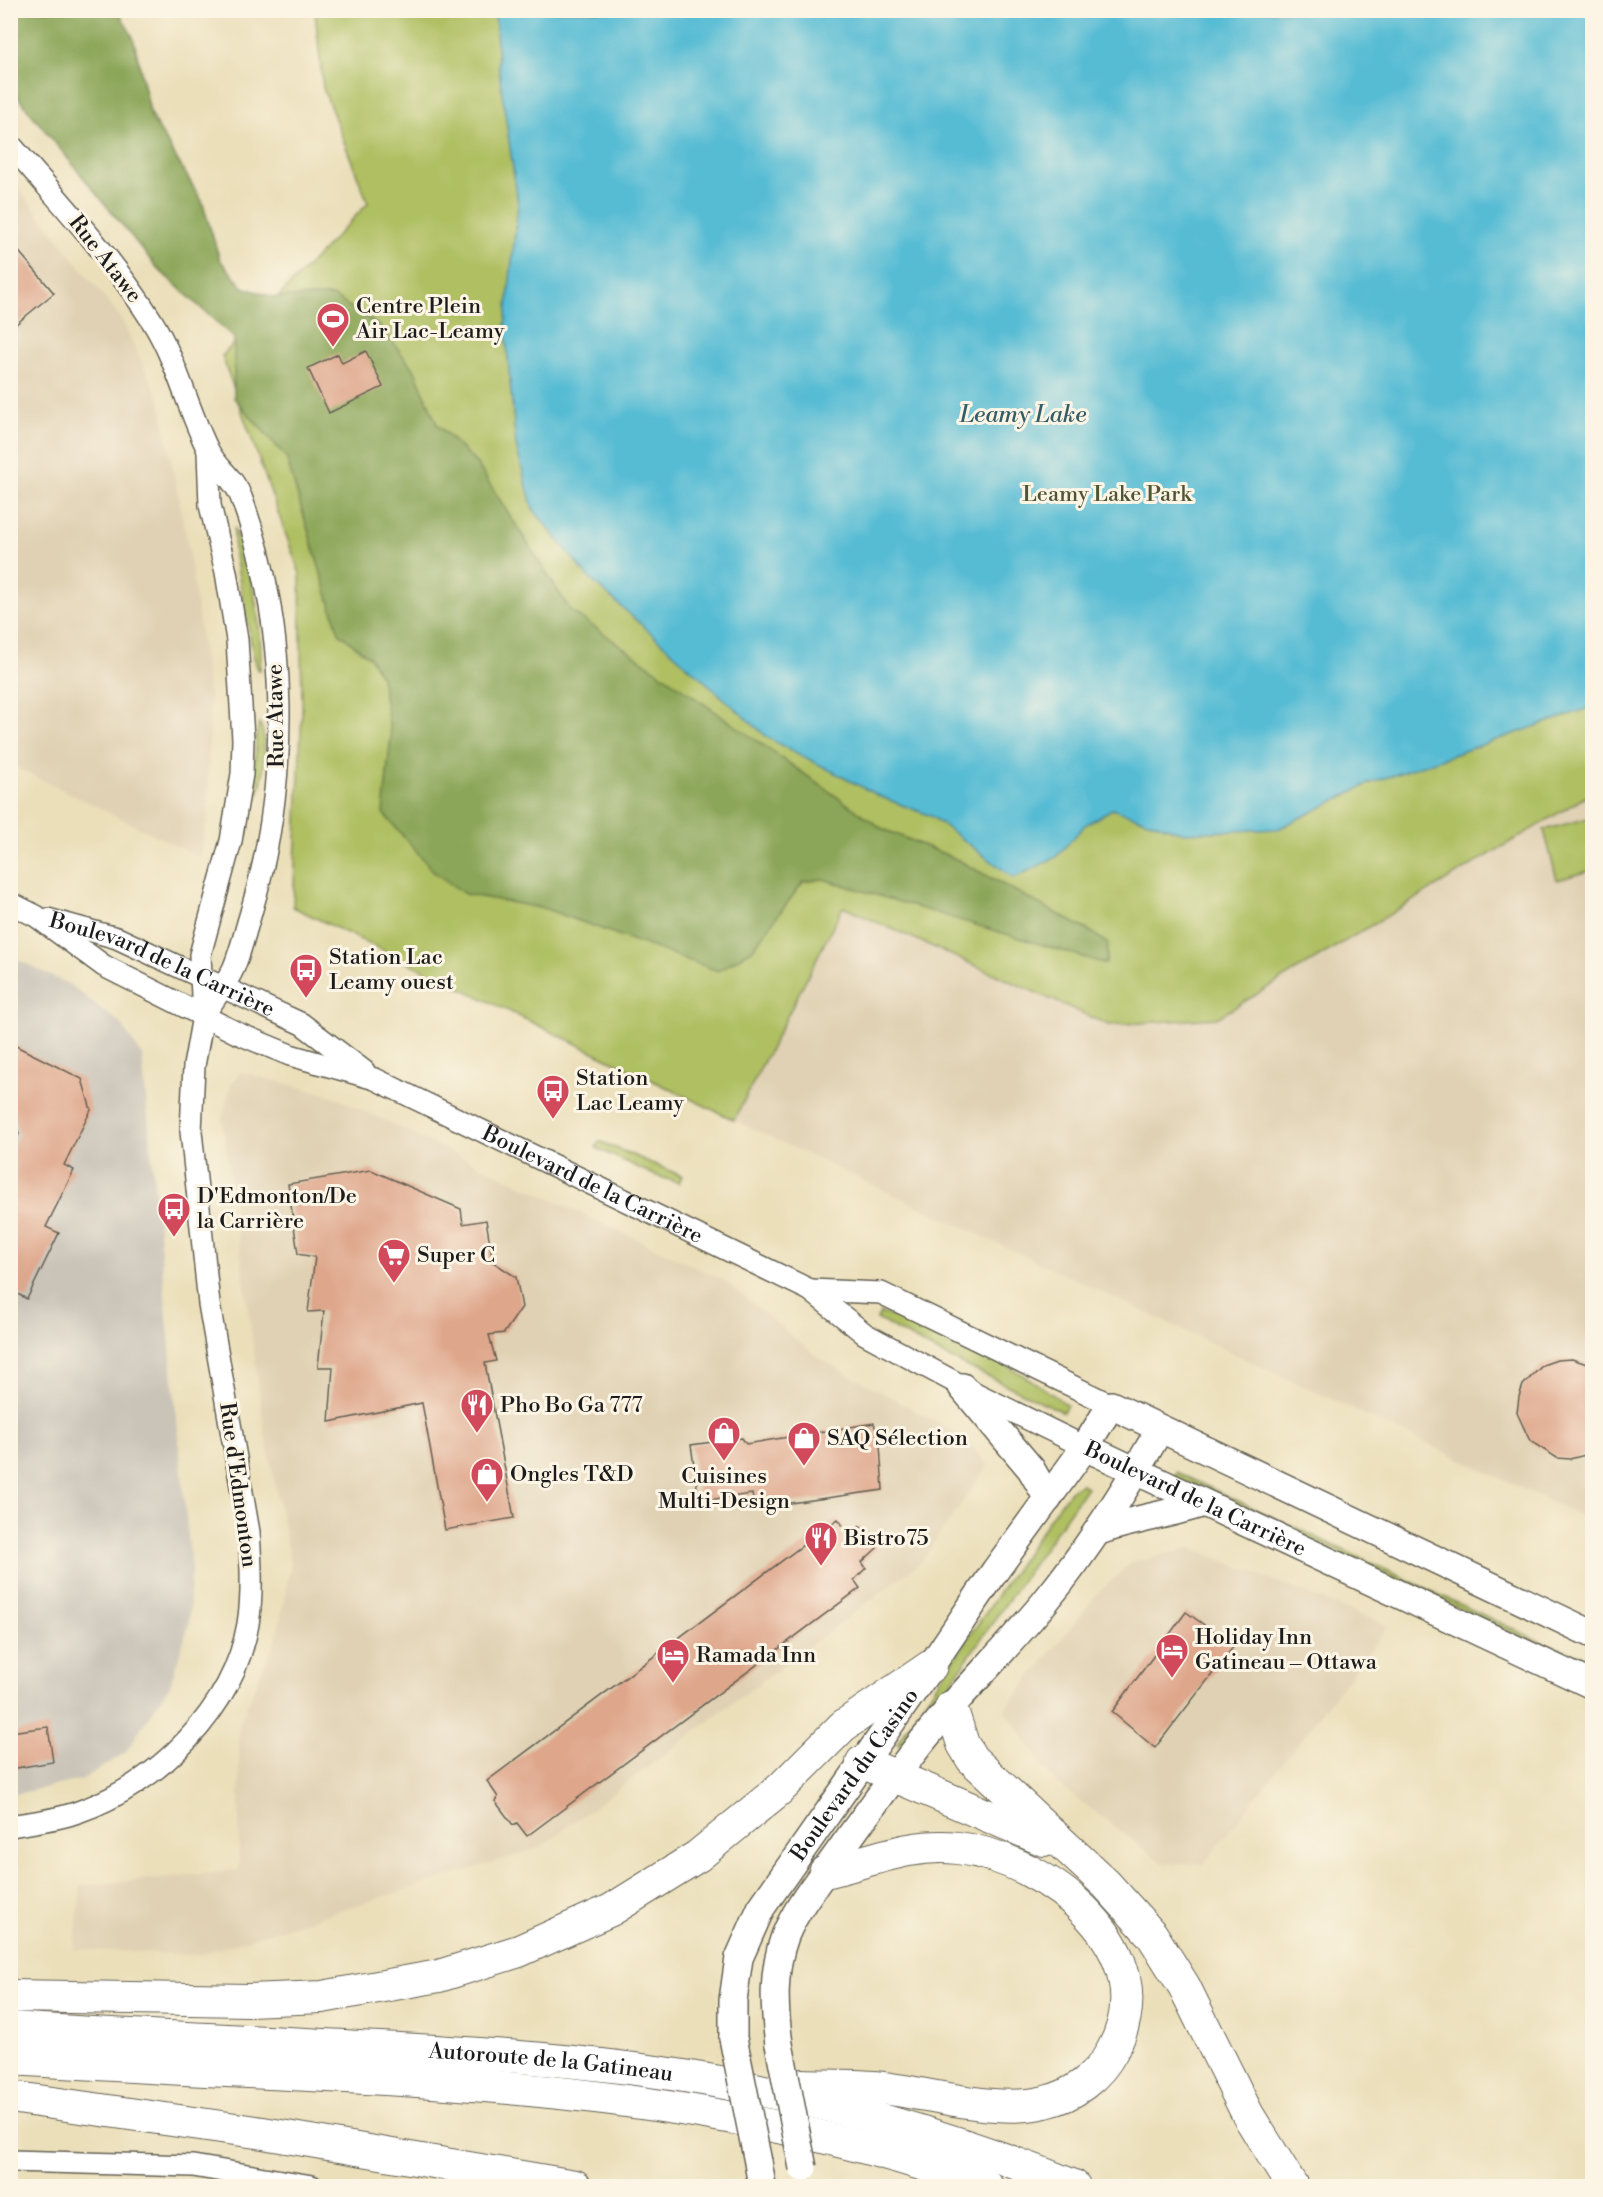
<svg xmlns="http://www.w3.org/2000/svg" width="1603" height="2197" viewBox="0 0 1603 2197" font-family="'Libre Bodoni',serif">
  <style>
    .built { fill: #e0d1b4 }
    .industrial { fill: #c9c3b8 }
    .green { fill: #afbf62; stroke: #666e3f; stroke-width: 1.5 }
    .forest { fill: #8ba658; stroke: #54613a; stroke-width: 1.5 }
    .water { fill: #56bcd4; stroke: #396c78; stroke-width: 1.5 }
    .building { fill: #dea68a }
    .lines { fill: none; stroke-linecap: round; stroke-linejoin: round }
    .minor-casing { stroke: #646053; stroke-width: 24 }
    .major-casing { stroke: #646053; stroke-width: 30 }
    .highway-casing { stroke: #646053; stroke-width: 34 }
    .minor { stroke: #fff; stroke-width: 21 }
    .major { stroke: #fff; stroke-width: 27 }
    .highway { stroke: #fff; stroke-width: 32 }
    .major-bridge-casing { stroke: #646053; stroke-width: 30; stroke-linecap: butt }
    .major-bridge { stroke: #fff; stroke-width: 27 }
    .labels { text-anchor: middle; dominant-baseline: central; stroke-width: 6; stroke-linejoin: round; paint-order: stroke }
    .street-label { font-size: 22px; fill: #1c1c1c; stroke: #fcf5e5 }
    .poi-label { font-size: 22px; fill: #1c1c1c; stroke: #fcf5e5; text-anchor: start }
    .park-label { font-size: 22px; fill: #4f5534; stroke: #fcf5e5 }
    .water-label { font-size: 24px; font-style: italic; fill: #335c66; stroke: #fcf5e5 }
  </style>
  <rect width="100%" height="100%" fill="#fcf5e5"/>
  <filter id="ink" filterUnits="userSpaceOnUse"><feTurbulence type="fractalNoise" baseFrequency=".0167" numOctaves="2"/><feDisplacementMap in="SourceGraphic" scale="12" xChannelSelector="R" yChannelSelector="G"/><feConvolveMatrix kernelMatrix="1 2 1 2 8 2 1 2 1" color-interpolation-filters="sRGB"/></filter>
  <filter id="wash" filterUnits="userSpaceOnUse"><feTurbulence type="fractalNoise" baseFrequency=".008" numOctaves="4" result="noise"/><feDisplacementMap in="SourceGraphic" scale="24" xChannelSelector="R" yChannelSelector="G"/><feGaussianBlur stdDeviation="1.35" result="paint"/><feColorMatrix in="noise" values="0 0 0 0 0 0 0 0 0 0 0 0 0 0 0 0 0 1.4 0 .05"/><feComposite in="paint" operator="in"/></filter>
  <g filter="url(#wash)">
    <rect width="100%" height="100%" fill="#ebdfba"/>
    <!-- built -->
    <path class="built" d="M10,178l111,140 38,81 30,151 21,153 -3,117 -7,37 -189,-92z
      M1592,793v728l-858,-401 109,-213 266,118z
      M241,1072l89,23 395,186 95,78 142,77 26,29 -68,98 -381,285 -341,107 -124,-6 7,-63 158,-16v-146l37,-85 15,-75 -26,-130 -43,-316 9,-34z
      M1191,1548l198,78 -186,239 -40,-2 -109,-82 -49,-72 92,-115 34,-31z"/>
    <!-- industrial -->
    <path class="industrial" d="M10,956l60,29 51,39 21,32 49,512 -2,56 -19,61 -45,68 -44,27 -70,15z"/>
    <!-- green -->
    <path class="green" d="M315,11h1277v782l-375,225 -108,7 -266,-118 -109,213 -441,-213 9,-199 -2,-134 -78,-218 146,-153 -45,-115z
      M234,528c17,37 30,101 26,142h-2l-5,-16 -19,-104z
      M259,723c10,10 5,69 -5,77l2,-62z
      M1592,817v53l-35,10 -13,-50z
      M599,1141l83,35 -3,7 -25,-8 -58,-27z
      M880,1313c61,14 138,55 187,92l-4,7 -120,-57 -66,-36z
      M1176,1472l365,170 51,17v11l-418,-194z
      M1081,1484l6,3 -147,211 -40,48 -3,-3 157,-231 16,-21z"/>
    <!-- forest -->
    <path class="forest" d="M10,11h108l15,26 18,79 51,85 18,59 23,27 30,10 60,-1 47,30 35,45 22,53 40,40 93,146 313,219 71,29 139,75 15,11 -2,20 -283,-85 -20,3 -51,68 -34,21 -172,-62 -81,-15 -31,-22 -51,-59 8,-77 -10,-59 -11,-19 -31,-25 -53,-176 -52,-59v-60l-76,-69 -147,-180z"/>
    <!-- water -->
    <path class="water" d="M495,11h1097v696l-224,77 -90,45 -94,4 -72,-24 -27,16 -29,32 -42,21 -83,-62 -50,-19 -113,-59 -181,-162 -54,-67 -17,-63 -11,-119 13,-123 -20,-140z"/>
    <g id="blocks">
      <!-- building -->
      <path class="building" d="M10,241l44,52 -44,36z
        M366,351l17,36 -54,26 -21,-45 30,-14 4,9z
        M10,1043l72,36 9,31 -27,55 10,5 -28,57 13,6 -32,66 -17,-9v-139l9,-17 -4,-13 -5,-2z
        M371,1170l90,39 2,15 23,-4 7,42 23,15 6,30 -18,26 -15,2 7,26 -11,2 29,155 -69,12 -23,-127 -93,19 4,-55h-15l6,-56 -16,1 7,-55 -17,-3 -10,-70z
        M1572,1359l21,7v87l-23,6 -13,-1 -27,-17 -13,-28 2,-16 4,-12 20,-20 14,-5z
        M874,1423l6,22 3,45 -128,18 -3,-14 -53,7 -8,-56 51,-7 4,6z
        M838,1519l11,15 11,-8 17,22 -15,14 4,6 -12,12 6,8 -333,248 -10,-13 -4,2 -18,-24 3,-4 -11,-16z
        M1186,1612l48,34 -79,102 -43,-36z
        M48,1727l5,35 -43,7v-37z"/>
    </g>
  </g>
  <g filter="url(#ink)">
    <use href="#blocks" fill-opacity="0" stroke="#646053" stroke-width="1.5"/>
    <g class="lines">
      <!-- minor casing -->
      <g class="minor-casing">
        <g id="minor">
          <path d="M10,144c49,57 102,113 142,177 26,42 35,87 56,129 8,17 27,29 33,47 49,132 49,284 9,419 -5,16 -9,34 -16,51 -7,17 -21,33 -31,49"/>
          <path id="s1" d="M10,903l26,13 68,50 133,67 53,22 85,24 435,211 55,44 114,61 106,52"/>
          <path id="s2" d="M48,919l69,19 185,86 62,47"/>
          <path d="M810,1290l71,3 230,112"/>
          <path d="M10,1826c23,-4 46,-6 68,-14 80,-28 155,-102 170,-188 5,-31 3,-61 1,-92l-40,-228 -18,-173 3,-65 9,-50 -3,-61 31,-114 11,-67 1,-35 -6,-99 -11,-68 -16,-67 -2,-54"/>
          <path d="M10,2161l183,5 119,20"/>
        </g>
      </g>
      <!-- major casing -->
      <g class="major-casing">
        <g id="major">
          <path d="M962,1387l69,82 17,30"/>
          <path id="s3" d="M1085,1447l507,238"/>
          <path d="M1099,1531c34,-12 68,-16 102,-27"/>
          <path id="s4" d="M733,2038v-38l6,-42 22,-50 170,-242 64,-95 90,-124 26,-42 481,229"/>
          <path d="M779,2044c-5,-36 -7,-73 6,-108 12,-30 35,-57 54,-84 35,-49 71,-98 111,-144 31,-35 64,-69 94,-105 45,-55 81,-113 116,-174"/>
          <path d="M758,2162l4,24"/>
        </g>
      </g>
      <!-- highway casing -->
      <g class="highway-casing">
        <g id="highway">
          <path d="M951,1707l12,37 9,15 134,125 46,51 32,51 64,129 44,71"/>
          <path d="M862,1762l182,78"/>
          <path d="M10,1996l239,4 73,-3 117,-21 80,-25 92,-41 87,-54 82,-67 63,-63 88,-60"/>
          <path id="s5" d="M10,2028c123,8 247,13 370,20 115,6 231,14 345,35 120,23 237,57 349,103"/>
          <path d="M10,2059c58,3 116,7 174,10 278,13 538,21 803,117"/>
          <path d="M802,2085c27,1 55,0 81,3 50,6 114,26 162,14 28,-6 54,-26 67,-51 56,-100 -64,-192 -154,-203 -47,-6 -89,14 -133,24"/>
          <path d="M10,2097l253,36 312,53"/>
        </g>
      </g>
      <!-- minor -->
      <use href="#minor" class="minor"/>
      <!-- major -->
      <use href="#major" class="major"/>
      <!-- highway -->
      <use href="#highway" class="highway"/>
      <!-- major-bridge casing -->
      <g class="major-bridge-casing">
        <path id="major-bridge" d="M733,2038l25,124
          M779,2044l24,124"/>
      </g>
      <!-- major-bridge -->
      <use href="#major-bridge" class="major-bridge"/>
    </g>
  </g>
  <!-- icons -->
  <defs>
    <g id="stadium-pin" transform="scale(1.725)"><path d="M0 17L-7.5 6A9.5 9.5 0 1 1 7.5 6Z" fill="#d1495b" stroke="#fcf5e5"/><path d="M0-5a6.5 5 0 1 0 0 10a6.5 5 0 1 0 0-10ZM-3.5-1.8h7v3.6h-7Z" fill="#fff"/></g>
    <g id="bus-pin" transform="scale(1.725)"><path d="M0 17L-7.5 6A9.5 9.5 0 1 1 7.5 6Z" fill="#d1495b" stroke="#fcf5e5"/><path d="M-5-6H5V4H4V6H2V4H-2V6H-4V4H-5ZM-3.5-4V0h7V-4ZM-3.5 1.2v1.5H-2V1.2ZM2 1.2v1.5H3.5V1.2Z" fill="#fff"/></g>
    <g id="supermarket-pin" transform="scale(1.725)"><path d="M0 17L-7.5 6A9.5 9.5 0 1 1 7.5 6Z" fill="#d1495b" stroke="#fcf5e5"/><path d="M-6-5.5h2.5l.6 2H6L4.5 2H-2.5L-4.4-4H-6ZM-1.5 3.2a1.3 1.3 0 1 0 .1 0ZM3 3.2a1.3 1.3 0 1 0 .1 0Z" fill="#fff"/></g>
    <g id="restaurant-pin" transform="scale(1.725)"><path d="M0 17L-7.5 6A9.5 9.5 0 1 1 7.5 6Z" fill="#d1495b" stroke="#fcf5e5"/><path d="M-5-6h1v4h1v-4h1v4h1v-4h1v5L-1.5 .5V6h-2V.5L-5-1ZM5-6V6H3V1.5H1.5Q1.5-4 5-6Z" fill="#fff"/></g>
    <g id="shop-pin" transform="scale(1.725)"><path d="M0 17L-7.5 6A9.5 9.5 0 1 1 7.5 6Z" fill="#d1495b" stroke="#fcf5e5"/><path d="M-5-2.5h2.3a2.7 3.5 0 0 1 5.4 0H5L5.5 6h-11ZM-1.5-2.5h3a1.5 2.3 0 0 0-3 0Z" fill="#fff"/></g>
    <g id="hotel-pin" transform="scale(1.725)"><path d="M0 17L-7.5 6A9.5 9.5 0 1 1 7.5 6Z" fill="#d1495b" stroke="#fcf5e5"/><path d="M-6-4.5h1.5V1H6V5H4.5V3h-9V5H-6ZM-4 0a1.8 1.8 0 1 1 3.6 0ZM.5 0V-2.5h3Q6-2.5 6 0Z" fill="#fff"/></g>
  </defs>
  <g fill-rule="evenodd">
    <use href="#stadium-pin" x="333" y="319"/>
    <use href="#bus-pin" x="306" y="970"/>
    <use href="#bus-pin" x="553" y="1091"/>
    <use href="#bus-pin" x="174" y="1209"/>
    <use href="#supermarket-pin" x="394" y="1255"/>
    <use href="#restaurant-pin" x="477" y="1405"/>
    <use href="#shop-pin" x="724" y="1433"/>
    <use href="#shop-pin" x="804" y="1438"/>
    <use href="#shop-pin" x="487" y="1474"/>
    <use href="#restaurant-pin" x="821" y="1538"/>
    <use href="#hotel-pin" x="1172" y="1650"/>
    <use href="#hotel-pin" x="673" y="1655"/>
  </g>
  <g class="labels">
    <!-- street labels -->
    <g class="street-label">
      <text transform="translate(105 259) rotate(52)">Rue Atawe</text>
      <text transform="translate(276 716) rotate(-91)">Rue Atawe</text>
      <text stroke="none"><textPath href="#s2" startOffset="123">Boulevard de la Carrière</textPath></text>
      <text stroke="none"><textPath href="#s1" startOffset="650">Boulevard de la Carrière</textPath></text>
      <text transform="translate(238 1485) rotate(82)">Rue d'Edmonton</text>
      <text stroke="none"><textPath href="#s3" startOffset="122">Boulevard de la Carrière</textPath></text>
      <text stroke="none"><textPath href="#s4" startOffset="298">Boulevard du Casino</textPath></text>
      <text stroke="none"><textPath href="#s5" startOffset="542">Autoroute de la Gatineau</textPath></text>
    </g>
    <!-- poi labels -->
    <g class="poi-label">
      <text x="356" y="306">Centre Plein<tspan x="356" dy="25">Air Lac-Leamy</tspan></text>
      <text x="329" y="957">Station Lac<tspan x="329" dy="25">Leamy ouest</tspan></text>
      <text x="576" y="1078">Station<tspan x="576" dy="25">Lac Leamy</tspan></text>
      <text x="197" y="1196">D'Edmonton/De<tspan x="197" dy="25">la Carrière</tspan></text>
      <text x="417" y="1255">Super C</text>
      <text x="500" y="1405">Pho Bo Ga 777</text>
      <text x="827" y="1438">SAQ Sélection</text>
      <text x="510" y="1474">Ongles T&amp;D</text>
      <text x="724" y="1476" text-anchor="middle">Cuisines<tspan x="724" dy="25">Multi-Design</tspan></text>
      <text x="844" y="1538">Bistro75</text>
      <text x="1195" y="1637">Holiday Inn<tspan x="1195" dy="25">Gatineau – Ottawa</tspan></text>
      <text x="696" y="1655">Ramada Inn</text>
    </g>
    <!-- park labels -->
    <g class="park-label">
      <text x="1107" y="494">Leamy Lake Park</text>
    </g>
    <!-- water labels -->
    <g class="water-label">
      <text x="1023" y="415">Leamy Lake</text>
    </g>
  </g>
  <!-- margin -->
  <rect width="1603" height="2197" fill="none" stroke="#fcf5e5" stroke-width="36"/>
</svg>
